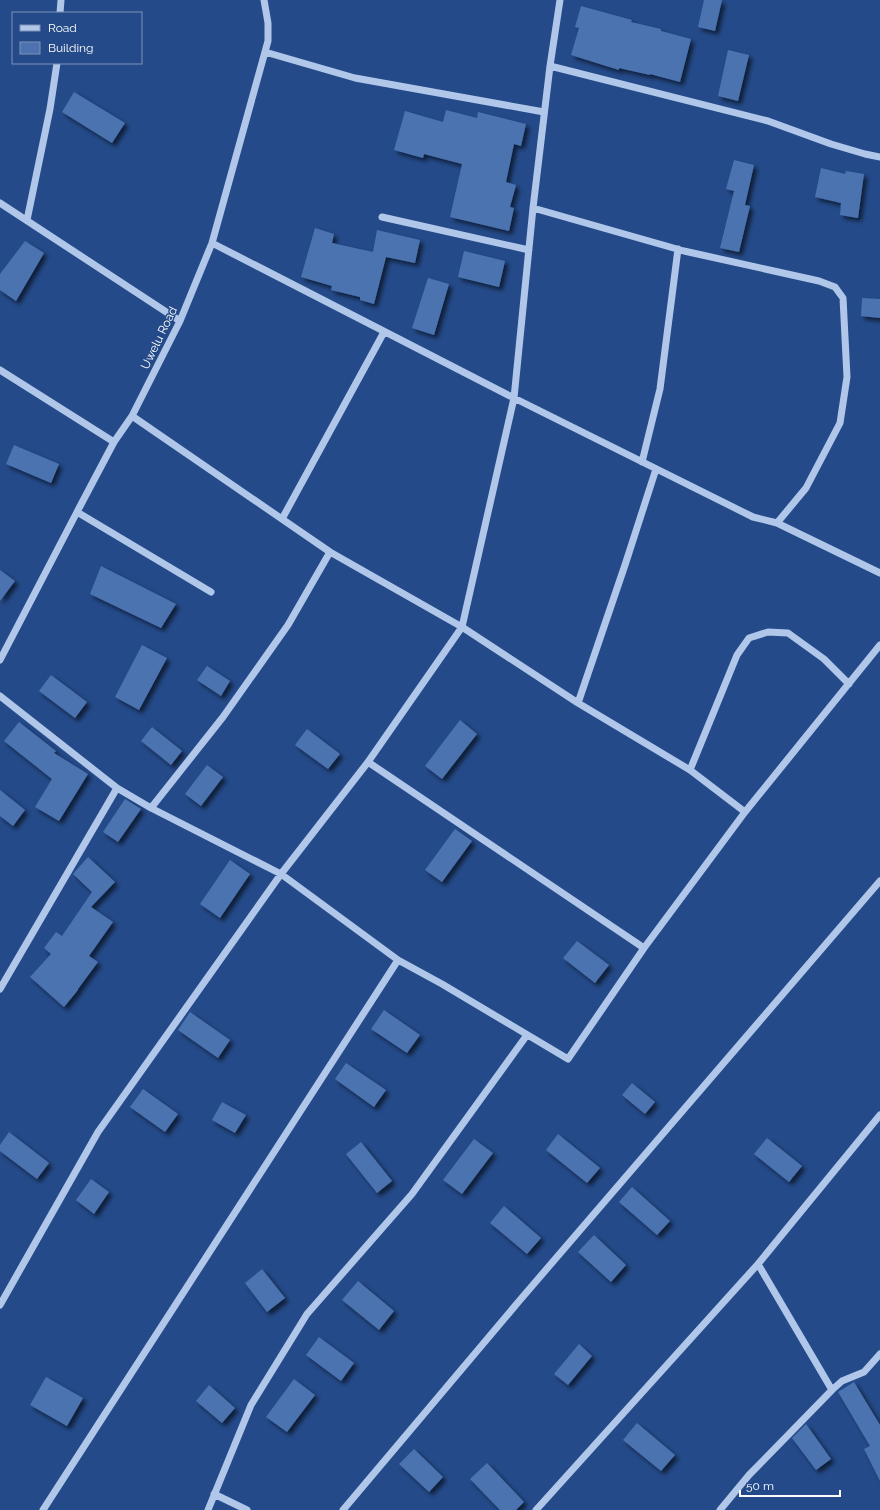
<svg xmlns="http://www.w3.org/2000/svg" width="880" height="1510" viewBox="0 0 880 1510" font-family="Raleway,sans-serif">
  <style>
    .building { fill: #4c73b0; filter: url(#shadow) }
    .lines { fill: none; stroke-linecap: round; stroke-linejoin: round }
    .minor { stroke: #b0c7ea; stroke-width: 7 }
    .labels { text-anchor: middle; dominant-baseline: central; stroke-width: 3; stroke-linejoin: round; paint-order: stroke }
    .street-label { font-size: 12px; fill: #fff; stroke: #244a89 }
  </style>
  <defs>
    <filter id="shadow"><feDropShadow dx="3.5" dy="3.5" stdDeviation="2" flood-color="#0009"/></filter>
  </defs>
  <rect width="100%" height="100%" fill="#244a89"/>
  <!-- building -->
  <path class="building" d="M704,0h18l-7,31 -17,-4z
    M581,6l51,14 -1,2 30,7v2l30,8 -11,43 -30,-8v1l-31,-7v2l-48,-15 8,-27 -4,-1z
    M728,50l21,5 -11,46 -20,-5z
    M74,92l51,31 -13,20 -50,-31z
    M446,110l31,8 1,-6 48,12 -5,22 -7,-2 -8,38 10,3 -6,22 4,1 -5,23 -59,-14 12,-53 -38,-10 -1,4 -29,-8 11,-39 38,11z
    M734,160l20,5 -9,40 5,1 -11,46 -19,-4 14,-57 -8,-2z
    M821,168l24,6 1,-3 18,3 -6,44 -18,-3 1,-12 -26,-6z
    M315,228l19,6 -2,9 41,9 4,-22 43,10 -5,23 -29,-6 -12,47 -14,-4v-3l-29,-7 1,-4 -31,-9z
    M25,241l19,12 -28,48 -16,-11v-16z
    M464,251l41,10 -6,26 -41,-10z
    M428,278l21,6 -15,51 -22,-7z
    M862,298l18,1v19l-19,-2z
    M14,445l45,19 -8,19 -45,-19z
    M101,566l75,38 -15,24 -71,-34z
    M0,570l15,11 -15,20z
    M142,645l25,13 -28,52 -24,-13z
    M207,666l23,15 -9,15 -24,-16z
    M51,675l36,27 -12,16 -36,-27z
    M460,720l17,14 -35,45 -17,-13z
    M19,722l37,29 -2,2 34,21 -29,47 -24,-14 17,-28 -48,-38z
    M152,727l30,24 -11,14 -30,-24z
    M307,729l33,25 -12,15 -33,-24z
    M207,765l16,12 -22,29 -16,-12z
    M0,790l25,20 -12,16 -13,-10z
    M125,799l16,10 -23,33 -15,-10z
    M455,829l17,12 -30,41 -17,-12z
    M88,857l27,25 -24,25 22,15 -24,34 9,6 -20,27v1l-14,17 -34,-30 21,-23 -7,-6 12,-16 6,4 30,-44 -19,-18z
    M230,860l20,14 -30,44 -20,-14z
    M577,941l32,24 -14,18 -32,-25z
    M384,1010l36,25 -13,18 -36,-24z
    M190,1012l40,28 -12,18 -40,-28z
    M346,1063l40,27 -12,17 -39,-28z
    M632,1083l23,19 -10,12 -23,-19z
    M143,1089l35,25 -13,18 -35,-25z
    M222,1102l24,13 -11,18 -23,-13z
    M9,1132l40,31 -12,16 -37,-28v-6z
    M558,1134l42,34 -13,15 -41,-33z
    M767,1138l35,28 -13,16 -35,-28z
    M474,1139l19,14 -31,41 -19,-14z
    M361,1142l31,39 -15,12 -31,-39z
    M91,1179l18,13 -15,22 -18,-14z
    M632,1187l38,34 -13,14 -38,-33z
    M504,1206l37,32 -14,16 -37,-31z
    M594,1235l32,30 -15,17 -33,-30z
    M262,1269l23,29 -18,14 -22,-29z
    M358,1281l36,30 -15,19 -37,-30z
    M319,1337l35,26 -13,18 -35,-26z
    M579,1344l13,12 -24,29 -14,-11z
    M46,1377l37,21 -16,28 -37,-21z
    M294,1379l21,16 -28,37 -21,-15z
    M854,1382l26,43v56l-16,-32 6,-3 -32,-54z
    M209,1385l26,23 -13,15 -26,-22z
    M637,1423l38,32 -14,16 -38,-31z
    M806,1424l25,35 -15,11 -24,-32z
    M414,1449l29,28 -14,15 -30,-28z
    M487,1463l37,39 -8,8h-16l-30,-31z"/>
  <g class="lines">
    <!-- minor -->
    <path class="minor" d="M60,13l1,-13
      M265,52l90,26 189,34
      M550,66l218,55 63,23 34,10 15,3
      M0,203l180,118
      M533,208l151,43 135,30 16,6 8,11 4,79 -7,46 -34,65 -29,35
      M382,217l147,33
      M27,220l23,-111 7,-46
      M212,243l302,155 239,119 24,6 103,50
      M0,370l114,72
      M132,416l198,136 132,75 116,76 112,67 55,42
      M642,462l18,-73 18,-140
      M77,512l134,80
      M282,519l102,-187
      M0,660l77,-148 37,-70 18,-26 48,-95 32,-78 56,-202v-18l-4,-23
      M0,696l117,92 34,20 130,66 117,86 44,24 126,75 76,-111 101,-136 135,-167
      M578,703l47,-138 31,-96
      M368,762l276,186
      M690,770l47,-115 12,-17 19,-6 20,1 36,26 25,25
      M151,808l72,-91 65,-92 42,-73
      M0,989l117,-201
      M758,1264l74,126
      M0,1305l98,-173 183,-258 87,-112 94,-135 52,-229 19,-190 17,-142 10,-66
      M214,1494l33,16
      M43,1510l355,-550
      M208,1510l43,-105 56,-91 105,-120 115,-159
      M343,1510l177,-210 360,-419
      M536,1510l222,-246 122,-149
      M720,1510l29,-35 83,-85 10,-9 22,-9 16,-18"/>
  </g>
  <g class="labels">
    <!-- street labels -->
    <g class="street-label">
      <text transform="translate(159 338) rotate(-64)">Uwelu Road</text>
    </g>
  </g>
  <!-- legend -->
  <rect x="12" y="12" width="130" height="52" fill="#244a89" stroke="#7c92b8"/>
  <rect x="20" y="25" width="20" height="6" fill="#b0c7ea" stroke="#7c92b8"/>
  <text x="48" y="32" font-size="12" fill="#ffffff">Road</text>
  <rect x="20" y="42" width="20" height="12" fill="#4c73b0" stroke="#7c92b8"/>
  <text x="48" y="52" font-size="12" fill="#ffffff">Building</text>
  <!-- scale -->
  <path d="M740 1490v6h100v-6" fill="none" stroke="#ffffff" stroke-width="2"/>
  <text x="746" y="1490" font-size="12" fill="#ffffff" stroke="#244a89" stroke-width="3" paint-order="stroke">50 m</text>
</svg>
